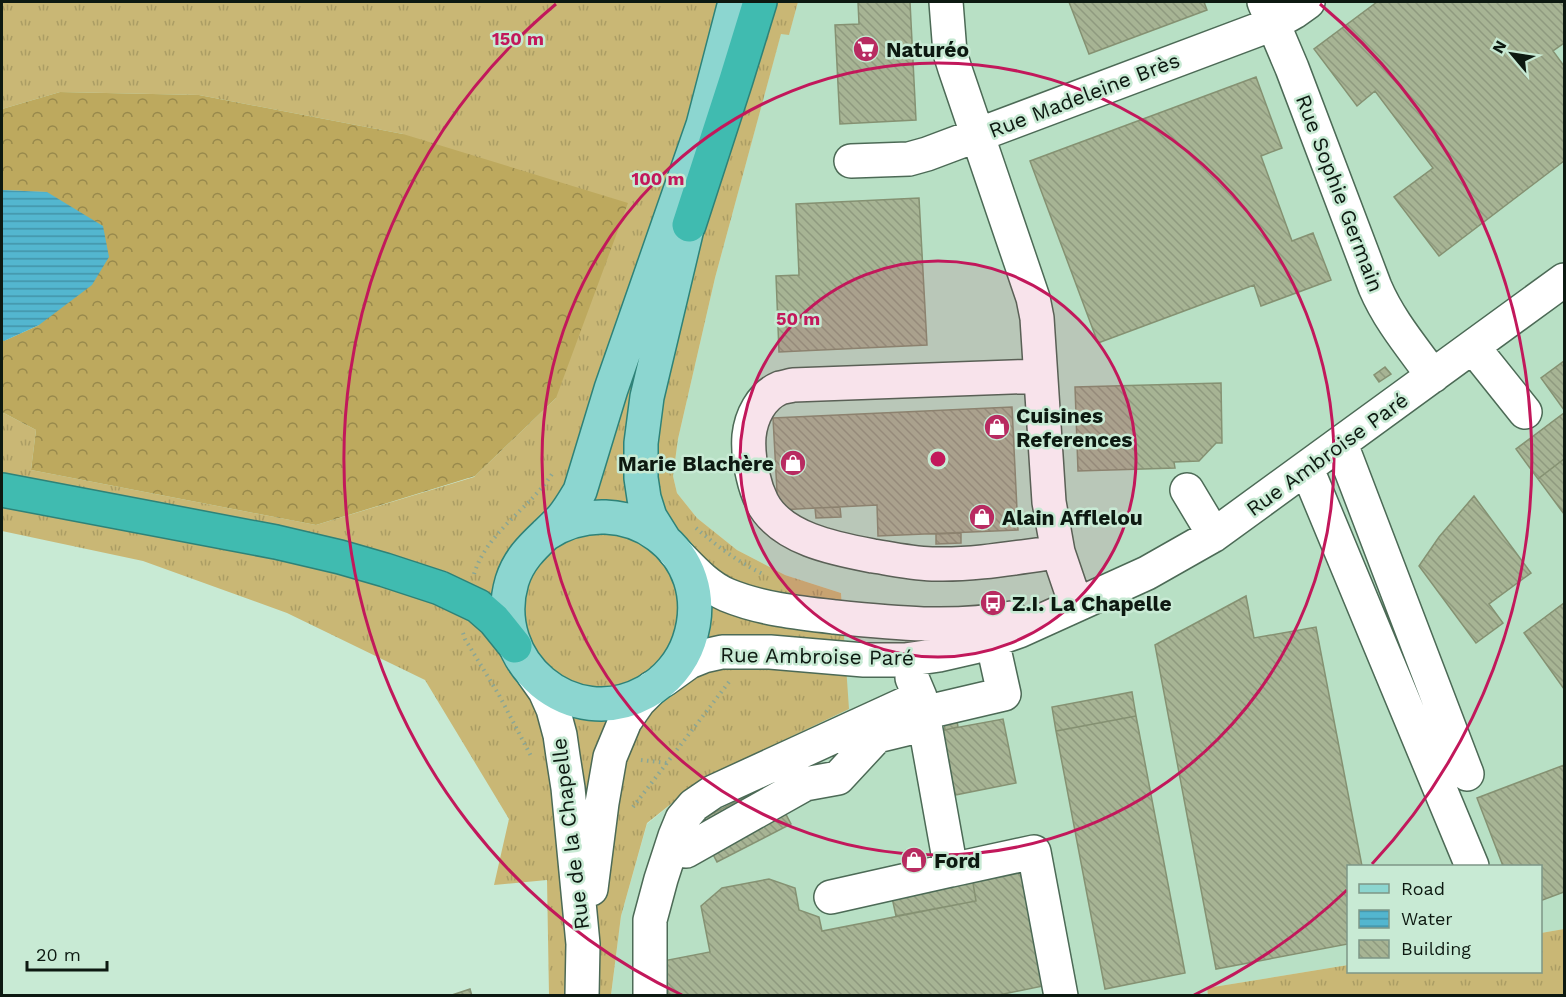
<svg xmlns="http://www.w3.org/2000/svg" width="1566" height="997" viewBox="0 0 1566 997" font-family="'Work Sans',sans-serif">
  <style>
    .built { fill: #b8e0c5 }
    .grass { fill: url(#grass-tufts) }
    .forest { fill: url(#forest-crowns) }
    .water { fill: url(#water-rules) }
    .building { fill: url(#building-back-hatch); stroke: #859172; stroke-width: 1.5 }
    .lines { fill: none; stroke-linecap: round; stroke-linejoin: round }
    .minor-casing { stroke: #4c6a56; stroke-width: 36 }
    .major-casing { stroke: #2e8278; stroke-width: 36 }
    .highway-casing { stroke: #2e8278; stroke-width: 36 }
    .path { stroke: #8ba694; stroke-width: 4; stroke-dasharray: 1.5 4.5; stroke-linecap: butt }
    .minor { stroke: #fff; stroke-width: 33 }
    .major { stroke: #8cd6d0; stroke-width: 33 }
    .highway { stroke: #40bbb0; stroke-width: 33 }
    .ring { fill: none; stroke: #c2185b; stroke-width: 3 }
    .labels { text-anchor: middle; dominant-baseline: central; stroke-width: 5; stroke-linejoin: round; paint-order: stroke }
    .poi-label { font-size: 21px; font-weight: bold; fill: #0d1911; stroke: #c8ead4; text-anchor: start }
    .street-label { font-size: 21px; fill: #0d1911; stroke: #c8ead4 }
    .centre { fill: #c2185b; stroke: #c8ead4; stroke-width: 3 }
    .ring-label { font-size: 18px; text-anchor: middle; font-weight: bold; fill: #c2185b; stroke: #c8ead4; stroke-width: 5; stroke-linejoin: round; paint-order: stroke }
  </style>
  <defs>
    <pattern id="grass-tufts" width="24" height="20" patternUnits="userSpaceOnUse" patternTransform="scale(1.5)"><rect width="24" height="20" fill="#c9b775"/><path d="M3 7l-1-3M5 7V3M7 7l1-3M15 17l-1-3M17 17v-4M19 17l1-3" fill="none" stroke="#ab9d64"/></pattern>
    <pattern id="forest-crowns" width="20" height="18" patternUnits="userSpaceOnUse" patternTransform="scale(1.5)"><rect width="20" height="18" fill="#bda95e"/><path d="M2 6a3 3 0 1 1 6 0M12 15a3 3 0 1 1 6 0" fill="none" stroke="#98894c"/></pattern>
    <pattern id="water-rules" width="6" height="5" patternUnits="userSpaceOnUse" patternTransform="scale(1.5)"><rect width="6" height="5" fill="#53b6cf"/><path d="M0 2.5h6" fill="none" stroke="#4393a7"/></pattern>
    <pattern id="building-back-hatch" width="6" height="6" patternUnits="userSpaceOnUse" patternTransform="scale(1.5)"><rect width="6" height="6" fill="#a7b494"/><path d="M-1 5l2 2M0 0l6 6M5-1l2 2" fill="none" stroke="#8f9a7f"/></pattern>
  </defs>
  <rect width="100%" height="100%" fill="#c8ead4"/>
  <!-- built -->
  <path class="built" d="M798,2h766v927l-23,4 -1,-67h-192v99l-141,23 1,7 -597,1 10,-80 26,-92 39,-32 39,-24 123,-59 -7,-116 -56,-18 -48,-25 -40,-32 -20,-25 -4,-17 5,-37 37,-161 66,-245 8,1z"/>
  <!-- grass -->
  <path class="grass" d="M2,2h796l-9,33 -8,-1 -66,244 -37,161 -5,37 4,17 20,25 40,32 48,25 56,18 8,116 -124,59 -39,24 -39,31 -26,93 -10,79h-62l-2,-115 -53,5 15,-66 -84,-139 -138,-67 -144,-52 -141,-30v-119l34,18 -5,40 285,55 158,-48 82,-79 -153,-264 -204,-39 -139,-3 -58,17z
    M1564,929v66l-356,1 -1,-8 141,-23v7h192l1,-39z"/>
  <!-- forest -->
  <path class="forest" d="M60,92l139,3 204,39 225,69 -72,195 -81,78 -159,49 -285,-55 5,-40 -34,-18v-72l2,1 35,-16 8,-133 -45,-2v-81z"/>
  <!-- water -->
  <path class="water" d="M2,190l45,2 56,34 6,31 -17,28 -53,40 -35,16 -2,-1z"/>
  <!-- building -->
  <path class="building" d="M858,2h52l6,118 -76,4 -5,-99 24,-1z
    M1069,2h135l3,8 -118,44z
    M1377,2h187v41l-11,8 11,15v95l-125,95 -45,-59 39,-29 -58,-77 -18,15 -43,-57z
    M1256,77l26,71 -21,8 31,85 21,-8 18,47 -70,26 -7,-21 -156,58 -68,-182z
    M919,198l8,147 -148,7 -3,-76 23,-1 -3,-71z
    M1564,361v49l-23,-32z
    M1385,367l6,7 -12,8 -5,-7z
    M1221,383l1,60h-6l-17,18 -25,1 1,6 -97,3 -3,-84z
    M1012,407l6,123 -140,6 -1,-31 -99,5 -5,-92z
    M1564,413v46l-26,20 -22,-30z
    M1564,459v55l-26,-35z
    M1474,496l57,77 -42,31 14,19 -27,20 -57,-77 20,-29z
    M840,507l1,10 -25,1 -1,-10z
    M961,533v10l-25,1v-10z
    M1246,596l8,42 62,-11 46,239h-14v78l-132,25 -61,-324z
    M1158,597l3,8 -12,6 -4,-8z
    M1564,603v86l-40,-56z
    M1132,692l4,24 -80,15 -4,-24z
    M1136,716l49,257 -80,16 -49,-258z
    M1003,719l13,64 -61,12 -12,-65z
    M957,721l1,6 -13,3 -1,-7z
    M1564,765v127l-24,9v-35h-37l-26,-68z
    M770,784l21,40 -74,38 -21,-40z
    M1020,868l23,118 -49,10h-325l-6,-35 47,-9 -9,-46 21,-18 47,-9 26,9 4,22 20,7 3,14 154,-30 -4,-24z
    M972,877l4,24 -80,15 -5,-23z
    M470,989l2,7h-23z"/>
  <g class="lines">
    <!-- minor casing -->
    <g class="minor-casing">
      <path id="minor" d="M946,2l4,51 5,16 78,229 4,20 12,184 9,50 18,53
        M1264,2l28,66 83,219c14,33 37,60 58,89
        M851,161l58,-2 18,-5 346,-130 21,-12 14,-10
        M1473,347l52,65
        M1040,376l-247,9c-4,1 -9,2 -13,3 -19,8 -29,29 -31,48 -1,13 1,28 4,40 2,9 5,18 9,26 19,37 74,47 111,54 21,3 42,8 63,8 41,1 82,-7 122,-12
        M1341,444l126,330
        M1307,469l165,397
        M1187,490l27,45
        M675,552c16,16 31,34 52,43 34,14 72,18 108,22 59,6 118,12 177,1
        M533,674l12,17 8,18 7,26 3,21 5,32 15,156 -1,52
        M912,678l8,19 31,173 83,-18 27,144
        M664,680l25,-18 15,-6 18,-4h48l94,8h41l34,-5 35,-8 45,-16 128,-58 67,-38 350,-255
        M923,713l81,-19 -12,-54
        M672,845l14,6 119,-67 33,-6 39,-42 29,-7
        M591,889l11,-86 8,-46 15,-36 14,-20 13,-13
        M831,897l120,-27
        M650,996v-76l11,-41 14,-43 7,-17 12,-14 19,-13 207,-95"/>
    </g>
    <!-- major casing -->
    <g class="major-casing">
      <path id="major" d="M546,534c78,-50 173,18 143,107 -7,21 -23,40 -43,51 -74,41 -158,-30 -134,-111 9,-29 31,-42 50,-63 7,-8 12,-17 18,-27l31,-102 92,-264 32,-123
        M665,541l-15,-24 -6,-19 -3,-20v-35l6,-46 43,-181"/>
    </g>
    <!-- highway casing -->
    <g class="highway-casing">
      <path id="highway" d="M689,225l47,-145 24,-78
        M2,490l274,52 64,15 45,13 55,18 38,18 16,14 21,26"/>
    </g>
    <!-- path -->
    <path class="path" d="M696,528c21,18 42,34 67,46
      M474,574c13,-42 55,-65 78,-100
      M463,633l2,6 34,56 33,63
      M641,760l26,3
      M633,807l96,-125"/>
    <!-- minor -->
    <use href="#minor" class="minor"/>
    <!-- major -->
    <use href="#major" class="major"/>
    <!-- highway -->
    <use href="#highway" class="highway"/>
  </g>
  <!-- distance rings -->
  <circle cx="938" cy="459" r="198" fill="#c2185b" fill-opacity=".12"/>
  <g class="ring">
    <circle cx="938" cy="459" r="198"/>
    <circle cx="938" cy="459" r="396"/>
    <path d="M1347 890A594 594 0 0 1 1194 995M682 995A594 594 0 0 1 556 4M1320 4A594 594 0 0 1 1372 864"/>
  </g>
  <!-- icons -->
  <defs>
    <g id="supermarket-disc" transform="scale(1.35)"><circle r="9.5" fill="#b82b61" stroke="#c8ead4"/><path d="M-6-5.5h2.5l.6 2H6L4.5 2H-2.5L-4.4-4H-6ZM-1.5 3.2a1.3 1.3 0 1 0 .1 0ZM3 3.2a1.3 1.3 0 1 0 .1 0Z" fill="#fff"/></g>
    <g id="shop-disc" transform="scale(1.35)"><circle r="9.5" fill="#b82b61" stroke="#c8ead4"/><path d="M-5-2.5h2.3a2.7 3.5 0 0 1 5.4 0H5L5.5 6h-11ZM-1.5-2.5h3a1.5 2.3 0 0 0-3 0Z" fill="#fff"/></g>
    <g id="bus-disc" transform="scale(1.35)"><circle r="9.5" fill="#b82b61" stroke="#c8ead4"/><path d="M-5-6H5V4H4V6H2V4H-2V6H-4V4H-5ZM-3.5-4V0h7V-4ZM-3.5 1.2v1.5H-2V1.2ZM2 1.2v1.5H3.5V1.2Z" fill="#fff"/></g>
  </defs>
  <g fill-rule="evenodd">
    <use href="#supermarket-disc" x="866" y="49"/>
    <use href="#shop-disc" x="997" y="427"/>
    <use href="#shop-disc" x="793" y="463"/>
    <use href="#shop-disc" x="982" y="517"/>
    <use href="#bus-disc" x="993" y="603"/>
    <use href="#shop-disc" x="914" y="860"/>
  </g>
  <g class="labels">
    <!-- poi labels -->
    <g class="poi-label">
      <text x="886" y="49">Naturéo</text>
      <text x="1016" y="415">Cuisines<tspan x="1016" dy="24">References</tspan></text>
      <text x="774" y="463" text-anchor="end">Marie Blachère</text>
      <text x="1002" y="517">Alain Afflelou</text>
      <text x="1012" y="603">Z.I. La Chapelle</text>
      <text x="934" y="860">Ford</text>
    </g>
    <!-- street labels -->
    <g class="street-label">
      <text transform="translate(1084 95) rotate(-21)">Rue Madeleine Brès</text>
      <text transform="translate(1340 193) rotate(69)">Rue Sophie Germain</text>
      <text transform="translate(1327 454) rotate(-36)">Rue Ambroise Paré</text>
      <text transform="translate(817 656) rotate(1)">Rue Ambroise Paré</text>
      <text transform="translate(570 834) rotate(-97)">Rue de la Chapelle</text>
    </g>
  </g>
  <circle cx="938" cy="459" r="9" class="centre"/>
  <g class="ring-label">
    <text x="518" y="45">150 m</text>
    <text x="658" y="185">100 m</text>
    <text x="798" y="325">50 m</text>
  </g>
  <!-- border -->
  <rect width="1566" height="997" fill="none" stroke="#0d1911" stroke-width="6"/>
  <!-- legend -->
  <rect x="1347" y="865" width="195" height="108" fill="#c8ead4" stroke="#7d9686" stroke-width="1.5"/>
  <rect x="1359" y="884" width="30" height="9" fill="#8cd6d0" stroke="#7d9686" stroke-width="1.5"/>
  <text x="1401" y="895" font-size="18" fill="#0d1911">Road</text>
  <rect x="1359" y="910" width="30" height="18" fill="url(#water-rules)" stroke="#7d9686" stroke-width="1.5"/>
  <text x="1401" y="925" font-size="18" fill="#0d1911">Water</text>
  <rect x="1359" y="940" width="30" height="18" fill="url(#building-back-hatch)" stroke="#7d9686" stroke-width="1.5"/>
  <text x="1401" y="955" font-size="18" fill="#0d1911">Building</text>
  <!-- north arrow -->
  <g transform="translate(1512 54) rotate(299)" stroke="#c8ead4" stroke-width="4.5" paint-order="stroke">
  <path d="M0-4.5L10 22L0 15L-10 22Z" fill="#0d1911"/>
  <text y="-9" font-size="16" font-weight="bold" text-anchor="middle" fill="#0d1911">N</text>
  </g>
  <!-- scale -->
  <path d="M27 961v9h80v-9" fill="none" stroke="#0d1911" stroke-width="3"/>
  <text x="36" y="961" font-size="18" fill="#0d1911" stroke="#c8ead4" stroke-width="4.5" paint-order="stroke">20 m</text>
</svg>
